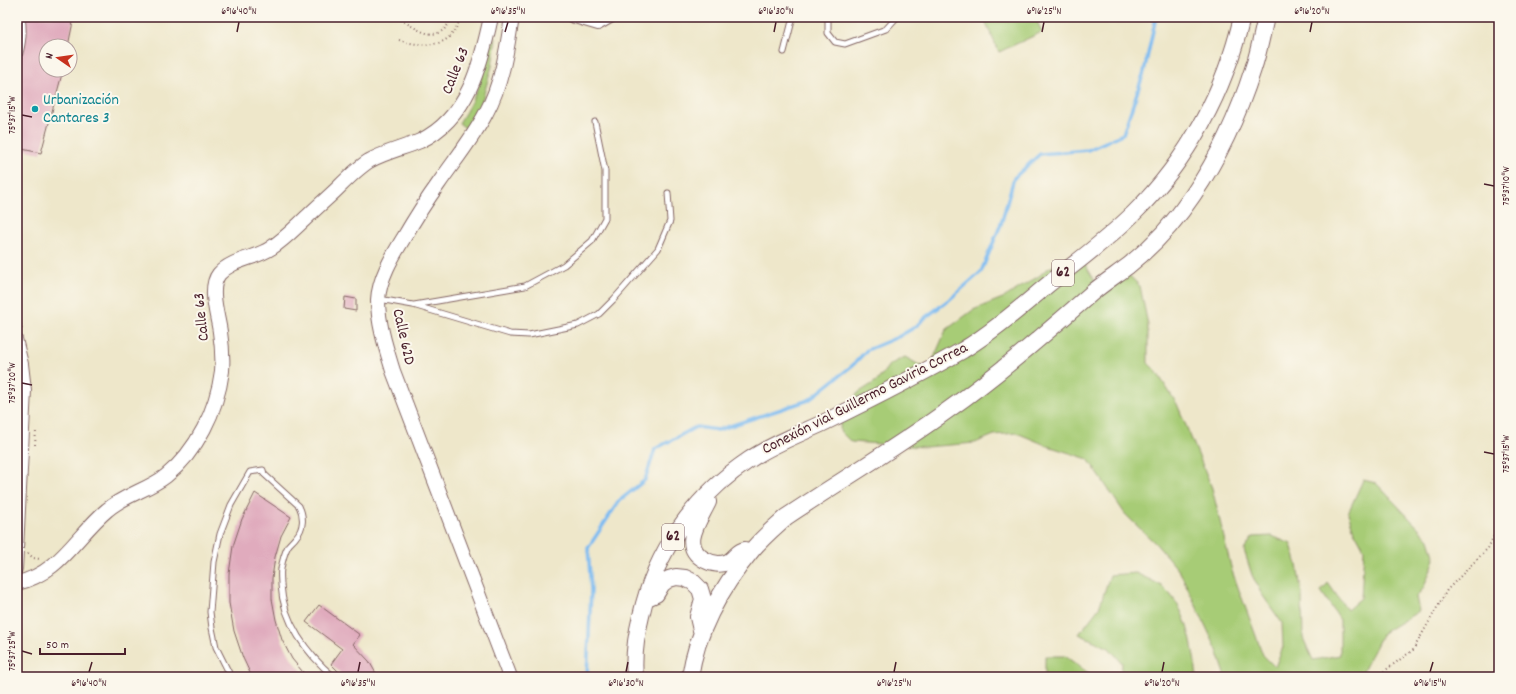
<svg xmlns="http://www.w3.org/2000/svg" width="1516" height="694" viewBox="0 0 1516 694" font-family="Dekko,sans-serif">
  <style>
    .green { fill: #a7cc76; stroke: #787650 }
    .lines { fill: none; stroke-linecap: round; stroke-linejoin: round }
    .stream { stroke: #7ebcf1; stroke-width: 3.5 }
    .building { fill: #e0abbd }
    .service-casing { stroke: #836563; stroke-width: 7 }
    .minor-casing { stroke: #836563; stroke-width: 12 }
    .secondary-casing { stroke: #836563; stroke-width: 16 }
    .trunk-casing { stroke: #836563; stroke-width: 18 }
    .path { stroke: #836563; stroke-width: 2; stroke-dasharray: 1 3; stroke-linecap: butt }
    .service { stroke: #fff; stroke-width: 5 }
    .minor { stroke: #fff; stroke-width: 10 }
    .secondary { stroke: #fff; stroke-width: 14 }
    .trunk { stroke: #fff; stroke-width: 16 }
    .ticks { fill: none; stroke: #4a1f2b; stroke-width: 1.5 }
    .culture-dot { fill: #0f9aa8; stroke: #fbf7ec; stroke-width: 1.5 }
    .labels { text-anchor: middle; dominant-baseline: central; stroke-width: 4; stroke-linejoin: round; paint-order: stroke }
    .shield { fill: #fbf7ec; stroke: #7f6065; stroke-width: 1 }
    .shield-label { font-size: 15px; font-weight: bold; fill: #4a1f2b }
    .street-label { font-size: 16px; fill: #4a1f2b; stroke: #fbf7ec }
    .culture-label { font-size: 16px; fill: #0d838f; stroke: #fbf7ec; text-anchor: start }
    .neatline { fill: none; stroke: #4a1f2b; stroke-width: 1.5 }
    .ticks-label { font-size: 10px; text-anchor: middle; fill: #4a1f2b }
  </style>
  <rect width="100%" height="100%" fill="#fbf7ec"/>
  <filter id="ink" filterUnits="userSpaceOnUse"><feTurbulence type="fractalNoise" baseFrequency=".025" numOctaves="2"/><feDisplacementMap in="SourceGraphic" scale="8" xChannelSelector="R" yChannelSelector="G"/><feConvolveMatrix kernelMatrix="1 2 1 2 8 2 1 2 1" color-interpolation-filters="sRGB"/></filter>
  <filter id="wash" filterUnits="userSpaceOnUse"><feTurbulence type="fractalNoise" baseFrequency=".012" numOctaves="4" result="noise"/><feDisplacementMap in="SourceGraphic" scale="16" xChannelSelector="R" yChannelSelector="G"/><feGaussianBlur stdDeviation="0.9" result="paint"/><feColorMatrix in="noise" values="0 0 0 0 0 0 0 0 0 0 0 0 0 0 0 0 0 1.4 0 .05"/><feComposite in="paint" operator="in"/></filter>
  <g filter="url(#wash)">
    <rect width="100%" height="100%" fill="#eee7ca"/>
    <!-- green -->
    <path class="green" d="M983,17h52l7,15 -43,20z
      M496,38l-4,28 -10,35 -14,29 -9,-7c18,-28 25,-50 33,-82z
      M1064,259l19,2 15,25 21,-20 21,20 8,39v38l8,8 21,33 23,55 12,29 20,83 31,84 12,12 8,-20 -1,-24 -21,-30 -9,-18 -8,-25 9,-13 19,-1 19,8 6,21 5,30 1,43 10,22 27,-5v-35l-19,-29 7,-8 19,27 14,-12 3,-49 -10,-18 -6,-18 15,-33 13,3 53,56 6,20 -11,28 -8,10 3,14 -36,22 -23,44h-134l-9,-27 -37,-78 -24,-28 -31,-30 -37,-55 -40,-13 -31,-13 -23,2 -19,8 -50,4 -74,-5 -11,-11 1,-20 17,-18 20,-13 11,-15 16,-8 23,13 5,-10 13,-30 27,-20 32,-13 34,-21 7,-6z
      M1136,573c9,5 22,9 30,17 22,21 27,58 31,87h-76l1,-14 -13,-15 -30,-14 20,-26 11,-33z
      M1045,656h20l29,21h-49z"/>
    <g class="lines">
      <!-- stream -->
      <path class="stream" d="M587,677l4,-87 -3,-42 31,-47 26,-21 10,-31 41,-22 22,3 91,-30 44,-35 14,-15 31,-13 17,-10 11,-10 24,-18 31,-27 20,-48 13,-46 26,-24 48,-4 35,-16 21,-62 12,-55"/>
    </g>
    <g id="blocks">
      <!-- building -->
      <path class="building" d="M17,17h57l-6,29h-22v24h17l-22,83 -24,-5z
        M345,297l11,2v12l-12,-2z
        M255,493l36,24 -10,19 -6,21 -3,21v21l4,21 6,20 10,19 15,18h-55l-9,-19 -9,-27 -5,-28v-29l4,-28 9,-27z
        M319,605l41,30 -7,9 16,17 9,16h-34l-13,-13 11,-15 -36,-27z"/>
    </g>
  </g>
  <g filter="url(#ink)">
    <use href="#blocks" fill-opacity="0" stroke="#836563" stroke-width="1"/>
    <g class="lines">
      <!-- service casing -->
      <g class="service-casing">
        <path id="service" d="M828,17v16l7,9 10,2 41,-15 11,-12
          M784,52l9,-35
          M17,64c5,-17 8,-29 5,-47
          M379,299l34,6 97,29 19,1 49,-10 21,-11 15,-15 44,-50 12,-28 -2,-28
          M414,305l111,-19 39,-21 28,-24 13,-23v-47l-10,-49
          M231,677l-15,-30 -4,-19 -2,-16 4,-50 6,-28 11,-29 19,-33 13,-2 1,4 35,32c5,10 5,22 -3,31 -2,3 -6,6 -8,9 -3,6 -6,17 -7,23 -1,5 0,11 0,16 2,37 26,69 53,92"/>
      </g>
      <!-- minor casing -->
      <g class="minor-casing">
        <path id="minor" d="M571,17l27,8 14,-8
          M17,339l6,25 3,26 -9,179"/>
      </g>
      <!-- secondary casing -->
      <g class="secondary-casing">
        <path id="secondary" d="M17,583c42,-9 59,-47 90,-73 17,-15 41,-20 59,-34 31,-25 51,-66 56,-105 1,-13 0,-26 -2,-39 -2,-16 -12,-44 -1,-58 13,-15 36,-15 52,-26 14,-9 25,-21 37,-32 10,-10 21,-19 31,-29 9,-9 19,-19 30,-26 16,-9 35,-13 51,-20 48,-23 61,-77 71,-124
          M510,677l-117,-306c-7,-23 -15,-47 -15,-71 1,-21 14,-43 25,-61 11,-19 23,-38 36,-56 16,-23 34,-45 47,-70 16,-29 21,-64 26,-96"/>
      </g>
      <!-- trunk casing -->
      <g class="trunk-casing">
        <path id="trunk" d="M708,502c-9,19 -29,44 -3,58 7,4 16,5 23,2 7,-3 9,-11 17,-12
          M647,598l9,-4 6,-10 7,-5 7,-2 9,1 8,4 7,7 3,10 -5,18 3,13
          M635,677c-2,-20 1,-41 6,-61 14,-64 53,-119 108,-156 23,-16 51,-26 76,-38 47,-23 93,-46 138,-72 31,-19 59,-44 87,-67 28,-22 58,-44 84,-70 54,-53 91,-122 108,-196
          M690,677c7,-47 33,-92 63,-128 10,-12 22,-22 33,-32 54,-36 110,-69 162,-107 51,-36 98,-77 145,-118 11,-9 23,-17 35,-26 25,-20 47,-44 65,-71 26,-38 46,-82 60,-126 6,-17 9,-35 13,-52"/>
      </g>
      <!-- path -->
      <path class="path" d="M400,17l-1,1c18,12 42,29 52,-1
        M399,40c15,5 42,9 53,-6 4,-5 7,-12 9,-17
        M17,309l5,20
        M35,445l1,-14
        M28,553l5,5 7,1
        M1378,677l1,-2 34,-25 34,-60 41,-42 11,-22"/>
      <!-- service -->
      <use href="#service" class="service"/>
      <!-- minor -->
      <use href="#minor" class="minor"/>
      <!-- secondary -->
      <use href="#secondary" class="secondary"/>
      <!-- trunk -->
      <use href="#trunk" class="trunk"/>
    </g>
  </g>
  <!-- ticks -->
  <path class="ticks" d="M237,32l2,-10M505,32l3,-10M774,32l2,-10M1042,32l2,-10M1310,32l2,-10M22,115l10,2M1484,184l10,2M22,383l10,2M1484,452l10,2M22,651l10,3M89,672l3,-10M358,672l2,-10M626,672l2,-10M894,672l2,-10M1162,672l2,-10M1430,672l3,-10"/>
  <!-- markers -->
  <circle class="culture-dot" cx="35" cy="109" r="4"/>
  <g class="labels">
    <!-- shield labels -->
    <g class="shield">
      <rect x="1052" y="260" width="22" height="26" rx="3"/>
      <rect x="662" y="524" width="22" height="26" rx="3"/>
    </g>
    <g class="shield-label">
      <text x="1063" y="273">62</text>
      <text x="673" y="537">62</text>
    </g>
    <!-- street labels -->
    <g class="street-label">
      <text transform="translate(456 71) rotate(-68)">Calle 63</text>
      <text transform="translate(202 317) rotate(-96)">Calle 63</text>
      <text transform="translate(403 337) rotate(77)">Calle 62D</text>
      <text transform="translate(865 399) rotate(-27)">Conexión vial Guillermo Gaviria Correa</text>
    </g>
    <!-- culture labels -->
    <g class="culture-label">
      <text x="43" y="100">Urbanización<tspan x="43" dy="18">Cantares 3</tspan></text>
    </g>
  </g>
  <!-- margin -->
  <rect width="1516" height="694" fill="none" stroke="#fbf7ec" stroke-width="44"/>
  <!-- north arrow -->
  <g transform="translate(58 58) rotate(283)"><circle r="19" fill="#fbf7ec" stroke="#b4a19f"/>
  <path d="M0-3L7 15L0 10L-7 15Z" fill="#c8321e"/>
  <text y="-6" font-size="11" font-weight="bold" text-anchor="middle" fill="#4a1f2b">N</text>
  </g>
  <!-- scale -->
  <path d="M40 648v6h85v-6" fill="none" stroke="#4a1f2b" stroke-width="2"/>
  <text x="46" y="648" font-size="12" fill="#4a1f2b" stroke="#fbf7ec" stroke-width="3" paint-order="stroke">50 m</text>
  <rect x="22" y="22" width="1472" height="650" class="neatline"/>
  <g class="ticks-label">
    <text x="239" y="14">6°16'40"N</text>
    <text x="508" y="14">6°16'35"N</text>
    <text x="776" y="14">6°16'30"N</text>
    <text x="1044" y="14">6°16'25"N</text>
    <text x="1312" y="14">6°16'20"N</text>
    <text transform="translate(11 115) rotate(-90)" y="4">75°37'15"W</text>
    <text transform="translate(1505 186) rotate(-90)" y="4">75°37'10"W</text>
    <text transform="translate(11 383) rotate(-90)" y="4">75°37'20"W</text>
    <text transform="translate(1505 454) rotate(-90)" y="4">75°37'15"W</text>
    <text transform="translate(11 651) rotate(-90)" y="4">75°37'25"W</text>
    <text x="89" y="686">6°16'40"N</text>
    <text x="358" y="686">6°16'35"N</text>
    <text x="626" y="686">6°16'30"N</text>
    <text x="894" y="686">6°16'25"N</text>
    <text x="1162" y="686">6°16'20"N</text>
    <text x="1430" y="686">6°16'15"N</text>
  </g>
</svg>
